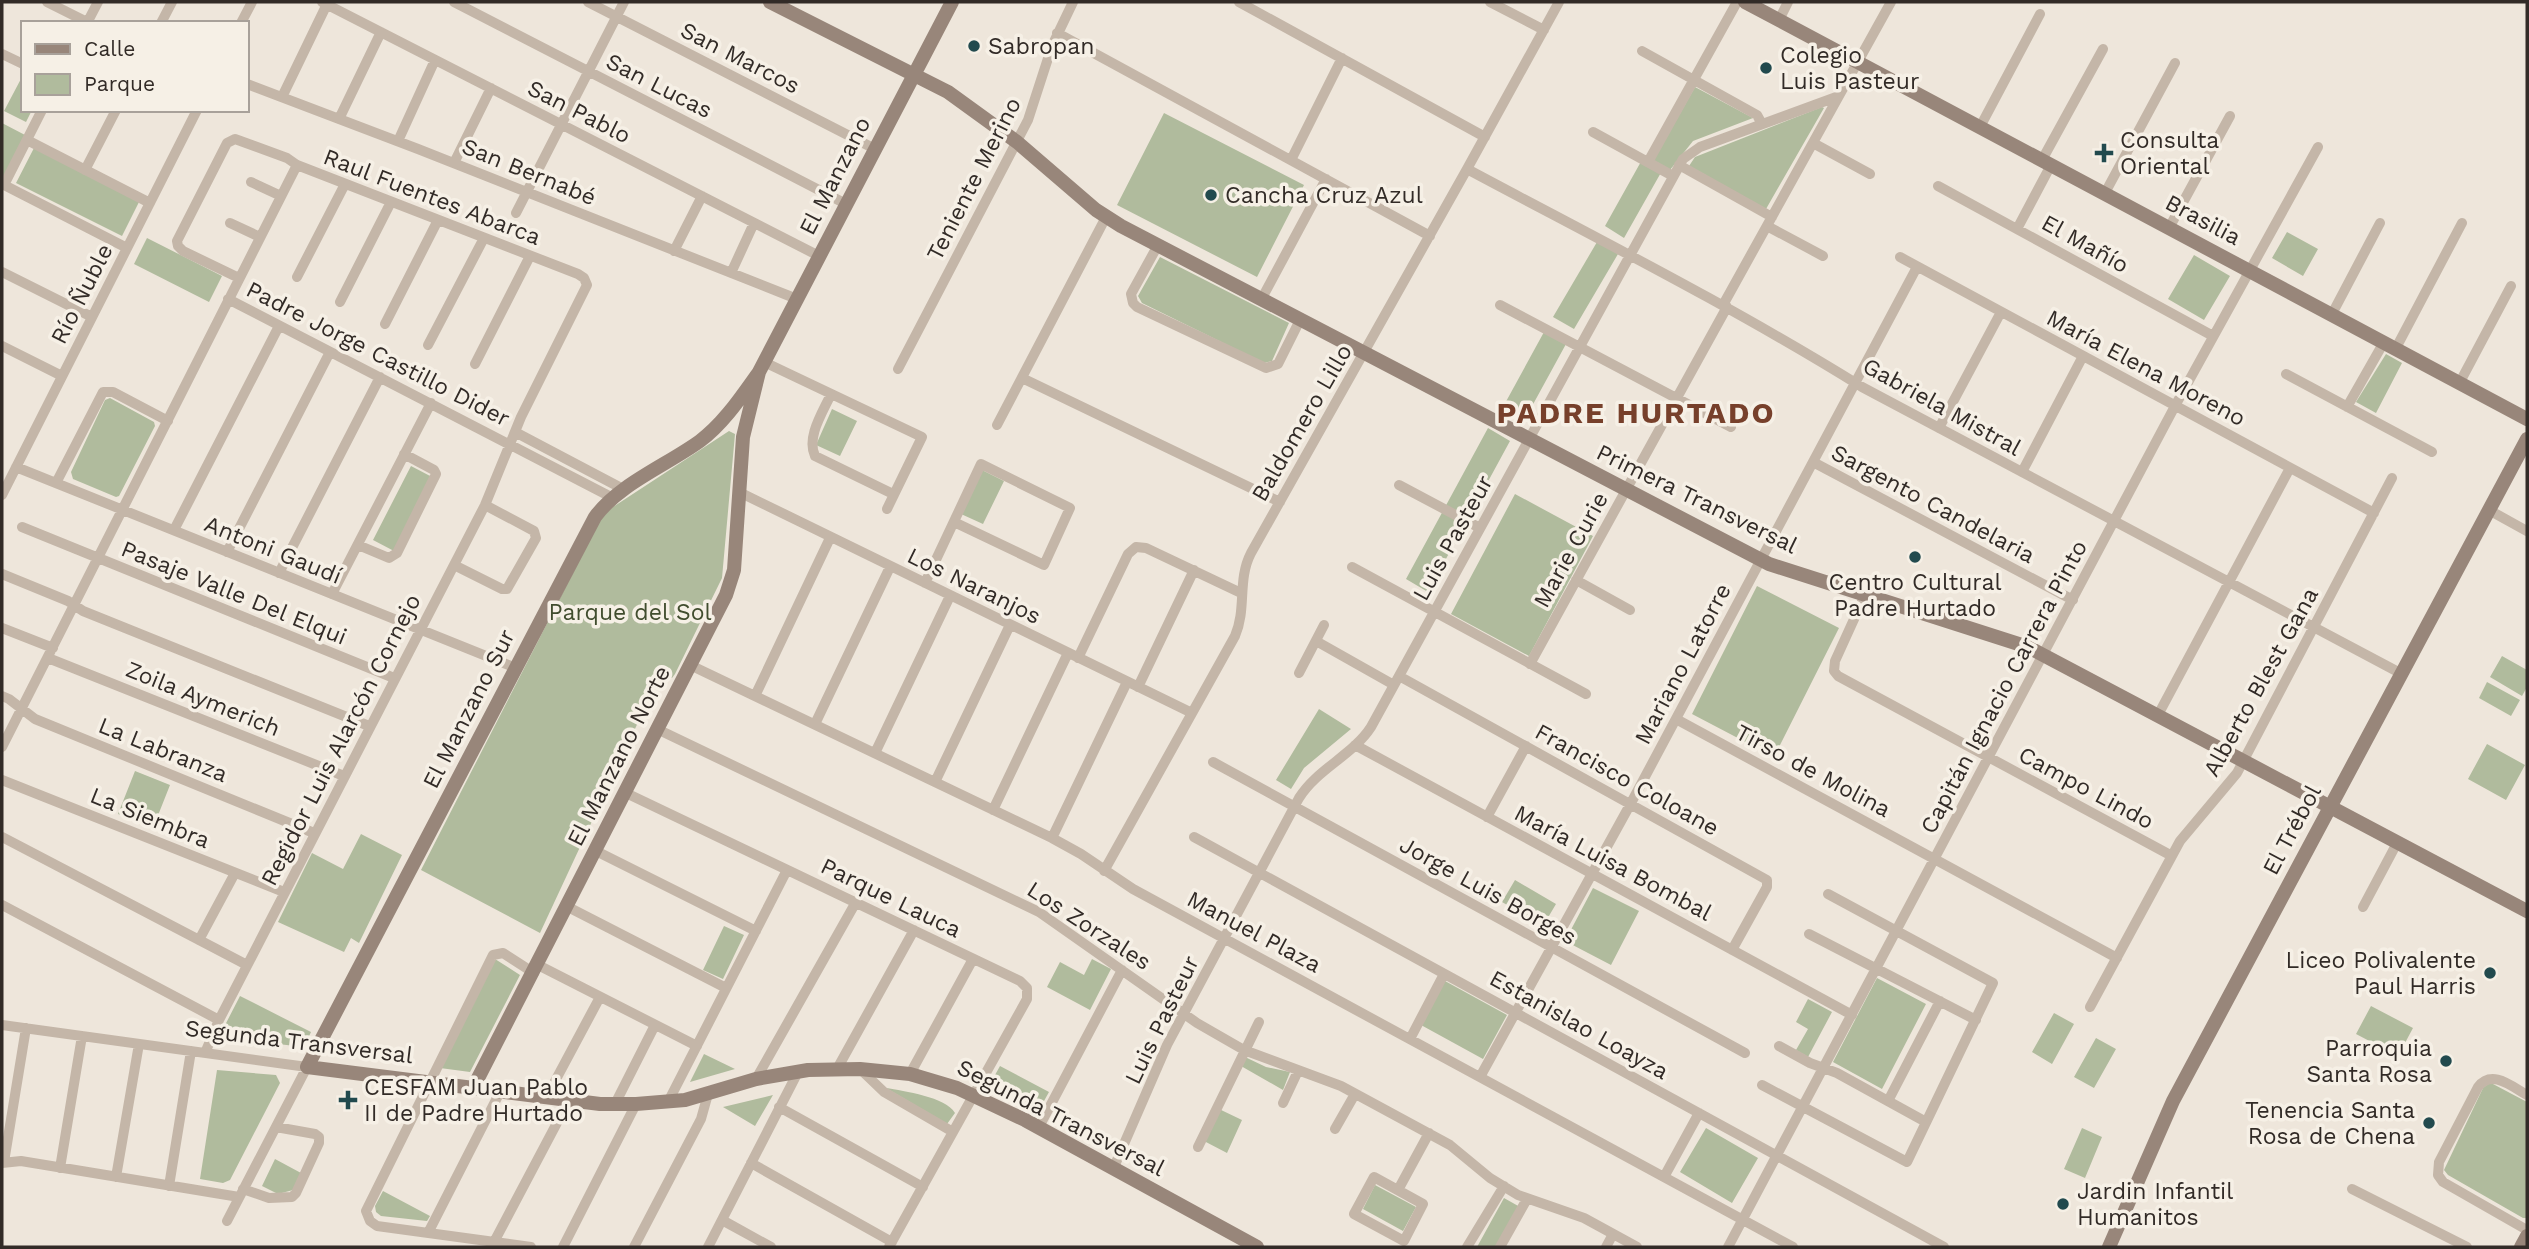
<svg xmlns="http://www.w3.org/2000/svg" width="2529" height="1249" viewBox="0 0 2529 1249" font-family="'Work Sans',sans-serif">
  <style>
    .green { fill: #b0bb9d }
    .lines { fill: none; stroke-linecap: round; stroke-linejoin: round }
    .street { stroke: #c4b6a8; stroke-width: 10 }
    .secondary { stroke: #98867a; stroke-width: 14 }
    .poi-dot { fill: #224a4e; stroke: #f6f0e6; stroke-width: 2.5 }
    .labels { text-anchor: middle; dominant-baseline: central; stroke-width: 7; stroke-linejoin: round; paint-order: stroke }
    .poi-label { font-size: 23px; fill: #322b27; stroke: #f6f0e6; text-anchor: start }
    .street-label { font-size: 23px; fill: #322b27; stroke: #f6f0e6 }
    .park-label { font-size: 23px; fill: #414d2e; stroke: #f6f0e6 }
    .district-label { font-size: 30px; font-weight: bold; letter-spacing: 2px; fill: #77402b; stroke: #f6f0e6 }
  </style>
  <rect width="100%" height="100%" fill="#eee6db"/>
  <!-- green -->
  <path class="green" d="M23,75v35h9l-6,12 -22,-11z
    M1695,87l58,31 -60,23 -23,29 -17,-9z
    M1822,107l2,1 -58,101 -77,-43 6,-9z
    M1164,113l140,72 -47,92 -140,-72z
    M2,123l23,12 -21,42 -2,-1z
    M34,148l105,54 -17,34 -106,-53z
    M1643,158l20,11 -39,69 -19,-12z
    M2287,232l31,17 -15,27 -31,-18z
    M147,238l75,38 -13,26 -75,-38z
    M1597,242l21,12 -44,75 -21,-12z
    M2194,255l36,21 -26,44 -36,-21z
    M1160,257l129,66 -17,38 -8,2 -122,-60 -4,-7z
    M1544,332l22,12 -41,75 -22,-12z
    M2386,354l16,9 -26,50 -20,-11z
    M110,398l44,24 1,4 -36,70 -3,1 -43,-18 -2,-7 34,-72z
    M832,409l25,12 -17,35 -24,-11z
    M1488,428l22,13 -82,151 -22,-13z
    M729,431l6,3 -13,144 -47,96 -3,4 -11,-5 -121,260 -119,-63 180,-352 12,-11z
    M411,466l21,11 -38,74 -21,-11z
    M982,470l22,11 -21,43 -22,-10z
    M1515,494l78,42 -64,120 -78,-42z
    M1757,586l82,42 -65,129 -82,-43z
    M2502,656l25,14v17l-5,9 -32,-19z
    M2487,682l33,18 -9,16 -32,-18z
    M1319,709l32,20 -47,39 -13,21 -15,-9z
    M2487,744l38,21 -19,35 -38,-21z
    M135,771l35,14 -17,43 -35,-14z
    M361,834l41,21 -43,88 -8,-5 -7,14 -66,-30 34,-69 31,16z
    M1515,880l41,24 -13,22 -41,-24z
    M1593,888l46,23 -28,54 -46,-24z
    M724,926l20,9 -21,44 -20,-9z
    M495,959l25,16 -50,97 -30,-4z
    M1092,959l19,10 -21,41 -43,-23 13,-25 24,13z
    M1877,978l49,26 -44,85 -49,-27z
    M1445,981l62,34 -24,44 -62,-34z
    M240,996l71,36 -7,15 -77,-9 -5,-7z
    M1808,999l24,13 -24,45 -12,-7 12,-21 -12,-7z
    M2371,1006l42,22 -15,28 -42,-22z
    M2054,1013l20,11 -22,40 -20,-12z
    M2096,1038l20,11 -22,39 -20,-11z
    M704,1054l31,15 -45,13z
    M1245,1057l21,10 24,5 -7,18 -42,-24z
    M1000,1066l49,26 -10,18 -49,-26z
    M217,1070l59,5 4,8 -50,97 -7,3 -23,-4z
    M2488,1084h5l34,18v116h-4l-75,-43 -4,-5 39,-82z
    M886,1088c18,3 60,9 69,25l-8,11z
    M773,1095l-18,31 -32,-19z
    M1219,1109l23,11 -15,33 -23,-12z
    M1706,1128l52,30 -26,45 -52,-31z
    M2082,1128l20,9 -17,41 -21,-9z
    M275,1159l26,14 -8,17 -15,4 -16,-8z
    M1375,1185l41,22 -13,24 -40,-22z
    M383,1191l47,25 -3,5 -46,-5 -5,-4 -1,-6z
    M1504,1198l16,9 -22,40h-21z"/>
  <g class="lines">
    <!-- street -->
    <path class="street" d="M47,2l40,20
      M322,2l497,254
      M454,2l392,202
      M588,2l287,147
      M1239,2l246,135
      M1490,2l54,28
      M1779,20l9,-18
      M87,23l11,-21
      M161,23l11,-21
      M241,23l11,-21
      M1057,33l373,203
      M1642,51l115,64 5,9
      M2,54l21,10
      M247,84l171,65 379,150
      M282,97l45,-93
      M339,119l42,-87
      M1980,127l60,-113
      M1593,132l80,44
      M27,140l123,63
      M398,141l37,-81
      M1813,143l57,31
      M1291,160l51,-102
      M2042,160l61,-111
      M1648,162l89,-160
      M454,163l37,-75
      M1679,165l93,52
      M1467,169c133,71 268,139 395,218l540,287
      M85,170l31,-60
      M251,182l30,14
      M2,184l125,64
      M4,185l38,-75
      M1938,186l275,150
      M2105,193l70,-130
      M516,213l108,-211
      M230,223l30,14
      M1767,226l56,30
      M2169,228l61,-112
      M2017,229l34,-64
      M1158,245l-27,49 2,9 4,4 129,61 12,-4 22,-44
      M674,251l28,-55
      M1900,257l474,256
      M2,272l90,45
      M731,273l23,-50
      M297,277l48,-93
      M228,299l385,199
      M1261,300l65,-121
      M340,302l51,-100
      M1500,305l231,122
      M1723,305l168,-303
      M2332,314l48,-91
      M385,324l53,-104
      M428,345l56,-107
      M2,346l60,30
      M2396,348l66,-125
      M764,362l158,75 -35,72
      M475,364l55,-108
      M898,369l130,-249 24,-74 21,-44
      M2286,374l146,78
      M1022,378l258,124
      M2460,382l51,-96
      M831,394c-8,18 -25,43 -16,62l78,38
      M2347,407l37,-65
      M997,425l109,-208
      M1939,428l62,-116
      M515,432l110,58
      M1813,462l260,138
      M16,467l500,201
      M2022,472l61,-116
      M56,483l47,-91h10l55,29
      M1399,485l81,43
      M739,492l453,221
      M2,495l195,-385
      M2489,510l38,21
      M22,527l372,151
      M174,530l105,-204
      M358,545l31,13 8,-5 39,-79 -2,-4 -30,-16
      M227,552l103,-200
      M454,565l48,24h5l29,-51 -2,-7 -49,-26
      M1352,567l234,127
      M279,573l101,-196
      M2,574l66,27 15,10 286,115
      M1576,580l54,30
      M925,583l56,-119 89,44 -26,57 -90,-43
      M332,594l99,-191
      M1865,595l-30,66 -1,10 4,5 334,180
      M2,628l51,20
      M1316,641l78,44
      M48,658l296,118
      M1078,658l50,-104 8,-7 10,1 95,45
      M1530,664l197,-357
      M690,665l362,173 29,16 52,35 660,358
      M1299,673l25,-48
      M1399,676l368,204v7l-35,63
      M1138,687l56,-117
      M2,696l7,3 26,20 279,114
      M755,696l75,-158
      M2158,715l132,-247
      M1676,719l441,239
      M815,724l75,-157
      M657,729l382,183 158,111 47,27 97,36 109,59 40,33 28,17 66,23 53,29
      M1355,745l497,270
      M2,747l295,-582
      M875,753l75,-157
      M1213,762l532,291
      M2,780l282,112
      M935,782l75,-157
      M626,793l394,188 7,7v11l-138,248
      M993,810l75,-157
      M1487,817l39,-71
      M2,837l245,128
      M1194,837l750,410
      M1052,838l75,-156
      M596,851l160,80
      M1104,871l131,-235c12,-28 2,-56 16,-83l216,-384 92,-167
      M2,905l217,115
      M568,907l158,81
      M2363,907l34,-64
      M1809,934l167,86
      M199,940l36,-67
      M538,965l159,81
      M2090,1007l90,-166 57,-68 155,-295
      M2,1025l305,42 -80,154
      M1410,1039l34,-65
      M1779,1046l31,17 27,10 89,49
      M205,1053l14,-33 266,-515 36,-88 66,-132 -3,-7 -6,-4 -281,-109 -10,-7 -52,-19 -8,4 -50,98 1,5 5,5 56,27
      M837,1069l77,-139
      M860,1069l24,23 69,40
      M910,1074l63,-115
      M1480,1077l151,-274 286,-536
      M756,1079l100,-177
      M1762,1085l145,77 86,-179 -165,-89
      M2527,1095c-16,-9 -35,-26 -49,-8l-39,75 -1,13 5,7 84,48
      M546,1098l54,-101
      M1888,1101l52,-100
      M668,1102l119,-232
      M1283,1103l15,-32
      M615,1104l40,-79
      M779,1107l144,80
      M1039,1127l83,-157
      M1335,1129l20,-35
      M1198,1147l61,-125
      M4,1162l22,-134
      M2,1163l19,-2 218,36
      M751,1163l141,79
      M1114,1167l53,-122 132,-247c18,-29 54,-43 72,-71l312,-568 17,-12 139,-51
      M60,1168l22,-132
      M116,1177l23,-133
      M1374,1177l49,27 -19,37 -50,-27z
      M1664,1177l35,-64
      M169,1186l22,-135
      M243,1189l26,9 23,-1 4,-4 23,-50v-6l-4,-3 -39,-7
      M2352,1189l115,58
      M1398,1190l31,-57
      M722,1220l49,27
      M428,1233l72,-141
      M494,1242l74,-140
      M531,1247l-154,-21 -7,-5 -4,-10 127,-256 10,-2 31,20
      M563,1247l73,-143
      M634,1247l67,-128 7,-25
      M708,1247l90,-175
      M1467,1247l37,-61
      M1500,1247l27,-48
      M1606,1247l7,-13
      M1728,1247l447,-841 143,-259"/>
    <!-- secondary -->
    <path class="secondary" d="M770,2l178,90 69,50 79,68 25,16 648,338 259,83 499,264
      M1745,2l782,417
      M759,372c-18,25 -35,51 -59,69 -33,24 -81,43 -105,76l-288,550 293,37h36l49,-4 71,-21 52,-9 52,-1 50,5 47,14 68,32 232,127
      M473,1088l253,-493 8,-25 9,-133 16,-65 193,-370
      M2109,1247l64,-146 354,-662
      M2521,1247l6,-11"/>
  </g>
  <!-- markers -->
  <g class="poi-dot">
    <circle cx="974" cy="46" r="7"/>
    <circle cx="1766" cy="68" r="7"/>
    <path d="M2100.5 142.5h7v7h7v7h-7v7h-7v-7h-7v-7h7z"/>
    <circle cx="1211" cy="195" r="7"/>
    <circle cx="1915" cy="557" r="7"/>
    <circle cx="2490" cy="973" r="7"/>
    <circle cx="2446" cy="1061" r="7"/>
    <path d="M344.5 1089.5h7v7h7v7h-7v7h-7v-7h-7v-7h7z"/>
    <circle cx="2429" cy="1123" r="7"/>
    <circle cx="2063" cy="1204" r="7"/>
  </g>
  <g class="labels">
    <!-- poi labels -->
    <g class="poi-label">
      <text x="988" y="46">Sabropan</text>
      <text x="1780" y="55">Colegio<tspan x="1780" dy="26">Luis Pasteur</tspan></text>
      <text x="2120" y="140">Consulta<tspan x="2120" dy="26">Oriental</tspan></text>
      <text x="1225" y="195">Cancha Cruz Azul</text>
      <text x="1915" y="582" text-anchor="middle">Centro Cultural<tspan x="1915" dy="26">Padre Hurtado</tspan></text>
      <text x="2476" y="960" text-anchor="end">Liceo Polivalente<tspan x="2476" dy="26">Paul Harris</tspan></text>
      <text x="2432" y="1048" text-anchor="end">Parroquia<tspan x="2432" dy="26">Santa Rosa</tspan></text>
      <text x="364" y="1087">CESFAM Juan Pablo<tspan x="364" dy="26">II de Padre Hurtado</tspan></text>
      <text x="2415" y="1110" text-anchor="end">Tenencia Santa<tspan x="2415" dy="26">Rosa de Chena</tspan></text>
      <text x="2077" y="1191">Jardin Infantil<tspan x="2077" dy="26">Humanitos</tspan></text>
    </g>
    <!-- street labels -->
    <g class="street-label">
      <text transform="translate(740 58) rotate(27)">San Marcos</text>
      <text transform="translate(659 86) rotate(27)">San Lucas</text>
      <text transform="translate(579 112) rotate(27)">San Pablo</text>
      <text transform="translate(529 172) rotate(22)">San Bernabé</text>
      <text transform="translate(835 176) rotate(-63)">El Manzano</text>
      <text transform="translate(974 179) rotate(-63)">Teniente Merino</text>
      <text transform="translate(432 197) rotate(21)">Raul Fuentes Abarca</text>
      <text transform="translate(2203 220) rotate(28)">Brasilia</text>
      <text transform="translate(2085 244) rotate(29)">El Mañío</text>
      <text transform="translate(82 294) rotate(-63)">Río Ñuble</text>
      <text transform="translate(378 354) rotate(27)">Padre Jorge Castillo Dider</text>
      <text transform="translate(2146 368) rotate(28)">María Elena Moreno</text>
      <text transform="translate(1942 407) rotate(29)">Gabriela Mistral</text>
      <text transform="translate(1302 423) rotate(-60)">Baldomero Lillo</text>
      <text transform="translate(1697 499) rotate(26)">Primera Transversal</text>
      <text transform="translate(1933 504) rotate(28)">Sargento Candelaria</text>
      <text transform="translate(1453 538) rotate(-61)">Luis Pasteur</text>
      <text transform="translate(273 550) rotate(22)">Antoni Gaudí</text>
      <text transform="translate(1571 550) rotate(-61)">Marie Curie</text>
      <text transform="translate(974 586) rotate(26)">Los Naranjos</text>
      <text transform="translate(234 593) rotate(22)">Pasaje Valle Del Elqui</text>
      <text transform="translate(1683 664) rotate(-62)">Mariano Latorre</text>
      <text transform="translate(2261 682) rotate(-61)">Alberto Blest Gana</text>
      <text transform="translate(2004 687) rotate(-62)">Capitán Ignacio Carrera Pinto</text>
      <text transform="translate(203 699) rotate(22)">Zoila Aymerich</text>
      <text transform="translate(469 709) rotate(-63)">El Manzano Sur</text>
      <text transform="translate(341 740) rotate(-63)">Regidor Luis Alarcón Cornejo</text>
      <text transform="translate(163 750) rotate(22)">La Labranza</text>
      <text transform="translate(619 756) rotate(-63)">El Manzano Norte</text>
      <text transform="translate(1813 771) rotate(28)">Tirso de Molina</text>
      <text transform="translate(1627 780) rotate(29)">Francisco Coloane</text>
      <text transform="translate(2086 788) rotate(28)">Campo Lindo</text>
      <text transform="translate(150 818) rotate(22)">La Siembra</text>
      <text transform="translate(2292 830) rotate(-62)">El Trébol</text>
      <text transform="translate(1613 863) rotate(28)">María Luisa Bombal</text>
      <text transform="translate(1488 891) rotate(29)">Jorge Luis Borges</text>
      <text transform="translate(891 898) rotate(26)">Parque Lauca</text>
      <text transform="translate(1089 926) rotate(33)">Los Zorzales</text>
      <text transform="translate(1254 932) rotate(28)">Manuel Plaza</text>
      <text transform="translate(1162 1020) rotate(-64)">Luis Pasteur</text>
      <text transform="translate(1579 1025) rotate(29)">Estanislao Loayza</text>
      <text transform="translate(299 1042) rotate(7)">Segunda Transversal</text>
      <text transform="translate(1061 1118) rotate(27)">Segunda Transversal</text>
    </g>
    <!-- park labels -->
    <g class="park-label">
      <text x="630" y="612">Parque del Sol</text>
    </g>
    <!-- district labels -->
    <g class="district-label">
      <text x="1636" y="412">PADRE HURTADO</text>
    </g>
  </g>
  <!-- border -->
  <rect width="2529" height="1249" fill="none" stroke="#322b27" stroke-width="7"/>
  <!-- legend -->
  <rect x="21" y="21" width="228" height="91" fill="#f6f0e6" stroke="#a8a19a" stroke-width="2"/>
  <rect x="35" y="44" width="35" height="10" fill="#98867a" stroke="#a8a19a" stroke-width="2"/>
  <text x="84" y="56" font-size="21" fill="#322b27">Calle</text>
  <rect x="35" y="74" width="35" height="21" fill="#b0bb9d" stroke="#a8a19a" stroke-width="2"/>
  <text x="84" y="91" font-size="21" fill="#322b27">Parque</text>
</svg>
